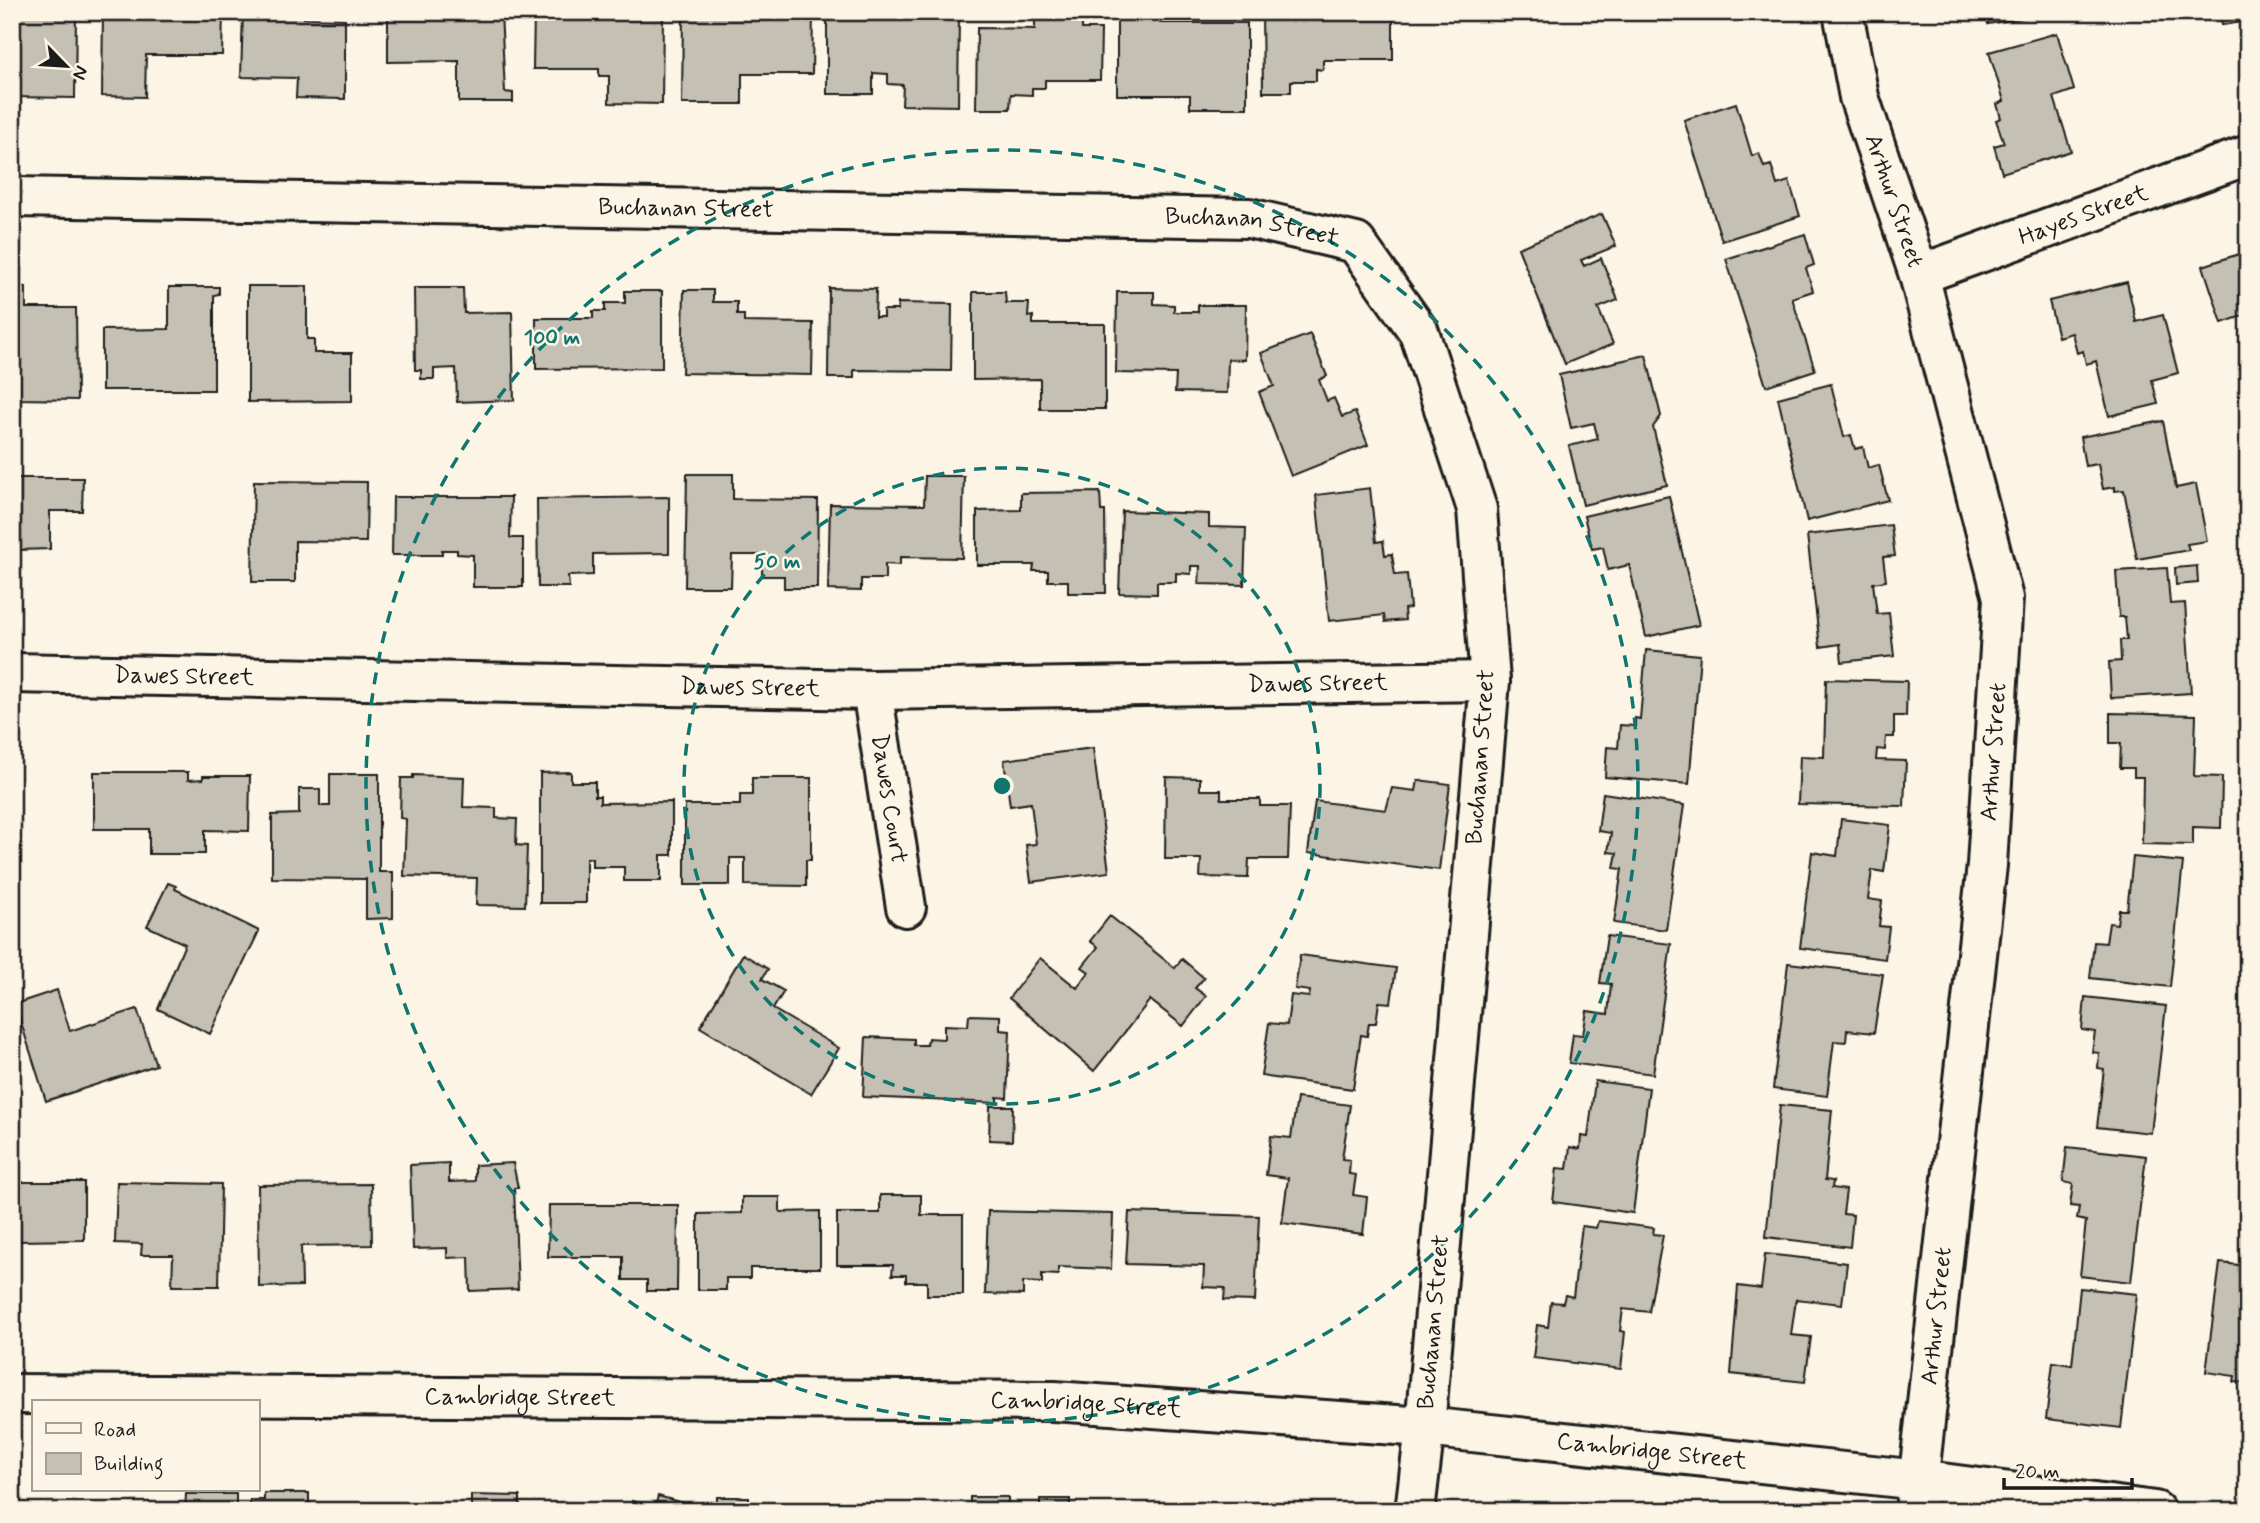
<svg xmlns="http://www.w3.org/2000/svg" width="2260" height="1523" viewBox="0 0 2260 1523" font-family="Mynerve,sans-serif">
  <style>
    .building { fill: #c4c0b3; stroke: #1c1c1c; stroke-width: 2 }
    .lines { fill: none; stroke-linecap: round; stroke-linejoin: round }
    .minor-casing { stroke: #1c1c1c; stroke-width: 44 }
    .minor { stroke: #fcf5e5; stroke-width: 38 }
    .ring { fill: none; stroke: #0f766e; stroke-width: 3.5; stroke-dasharray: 12 9 }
    .labels { text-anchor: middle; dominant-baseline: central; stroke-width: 5; stroke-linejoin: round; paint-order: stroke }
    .street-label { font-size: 24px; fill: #1c1c1c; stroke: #fcf5e5 }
    .centre { fill: #0f766e; stroke: #fcf5e5; stroke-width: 3.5 }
    .ring-label { font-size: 21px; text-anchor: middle; font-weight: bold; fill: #0f766e; stroke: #fcf5e5; stroke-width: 5; stroke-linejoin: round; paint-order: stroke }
  </style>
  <rect width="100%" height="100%" fill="#fcf5e5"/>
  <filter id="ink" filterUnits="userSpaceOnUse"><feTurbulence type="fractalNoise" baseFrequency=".0143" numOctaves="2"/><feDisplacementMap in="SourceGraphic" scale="14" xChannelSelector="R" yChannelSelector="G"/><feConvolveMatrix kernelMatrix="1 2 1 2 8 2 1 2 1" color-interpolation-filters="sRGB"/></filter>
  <g filter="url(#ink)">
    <!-- building -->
    <path class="building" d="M12,12h64l-1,86 -63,-1z
      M103,12h120l-1,43h-76l-1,42 -43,-1z
      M243,12h61v6l41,1v80l-49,-1 1,-20 -56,-1z
      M388,12h113l4,80 8,1v9h-54v-41l-71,1z
      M534,12h129l-1,92 -53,-1v-27h-10v-7h-66z
      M683,12h130l-1,62h-70v30h-60z
      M1035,12h47v17h19l-1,51h-55v8h-13v7l-21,-1 -1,15h-34l1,-81 58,1z
      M1117,12h43v11h87v85h-57v-13h-73z
      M1262,12h131v48h-70v10l-7,-1v12h-25v11h-28z
      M1986,12h53l1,3 -52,9z
      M2220,12h28v49l-6,-39 -20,3z
      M827,14l132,1 -1,91 -56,-1 1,-20 -15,-1v-10l-15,-1v21h-46z
      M2057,33l17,57 -20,7 17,54 -69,22 -8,-27 10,-3 -8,-23 5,-2 -4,-14 7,-3 -15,-49z
      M1736,103l16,53 7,-3 5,14 7,-2 6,20 12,-4 11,35 -78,25 -38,-121z
      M1602,214l14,32 -35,14 3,6 17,-8 17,42 -20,8 15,36 -48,20 -47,-116z
      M1805,234l9,31 -8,3 7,23 -21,7 23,72 -49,16 -40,-127z
      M2248,251v63l-26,9 -19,-57z
      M2127,282l9,40 27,-7 15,58 -26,7 6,24 -49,12 -13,-55 -10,3 -3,-13 -6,2 -5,-20 -14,4 -9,-36z
      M248,286h59v53h7v14h38v48l-104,1z
      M12,287h14v21h50l1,92 -58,-1v-32h-7z
      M169,287h50v7l-5,1v95h-112v-60l67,-1z
      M414,288h49l1,25 48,-1 2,88 -57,2 -1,-34 -22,1v10h-13v-9h-6z
      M829,288l47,1 -1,28h8v-7h15v-7l54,1 -1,67 -97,-1v8h-26z
      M684,290h29v12h24v13h7v7l69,1 -1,52 -130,-2z
      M625,291h37v77l-126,1v-51h57v-7h12v-8h20z
      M973,292h32l1,11h23l-1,14 5,-1v8h72v85h-65v-30l-67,1z
      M1117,292h37v12l20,1v7h24v-7h48l-1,55 -17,-1 -1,34 -52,-1 1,-18 -60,-1z
      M1310,334l17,42 -8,4 8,21 7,-3 8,19 13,-5 13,33 -77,31 -32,-84 15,-6 -13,-33z
      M1646,355l15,61 -8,11 14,58 -84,20 -14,-59 29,-7 -4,-16 -23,5 -12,-53z
      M1831,384l13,53 7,-2 4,14 8,-2 5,21 11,-3 9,35 -81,21 -29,-123z
      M2163,421l13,67 20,-4 11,57 -20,3 2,6 -52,9 -13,-69 -9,1v-4l-12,2 -5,-25 -13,2 -5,-29z
      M687,474h46v25l85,1 -1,88h-33v-12h-22v-21h-30l-1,32h-46z
      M925,476h39l-2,82 -62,-1v8l-15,-1v15h-24v12l-33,-1 2,-86 94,1z
      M12,478h71l-1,33h-32v38l-32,1 -1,31h-5z
      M254,481l113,1 -1,60 -71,-1v41h-43z
      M1370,488l6,54 7,-1 2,14 7,-1 3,21 12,-1 3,34 -6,1 1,11 -20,2 -1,-7 -55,6 -13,-126z
      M1100,492l1,19h4l1,82h-38v-12h-20v-10h-15l1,-6h-57v-54l44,-1v-17z
      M1669,496l30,129 -53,12 -17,-72 -21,5 -5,-23 -11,2 -8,-33z
      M393,497h118l-1,41h13v49h-50v-32l-16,-1v-4h-15v5h-50z
      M669,497v56l-76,1v21l-25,1 1,11h-31l-1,-88z
      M1122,511l87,3v13l37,1 -2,57 -45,-1 1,-18h-9v8l-15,-1v9h-19v12l-38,-1z
      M1891,525l4,31 -12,1 3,24 -13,2 4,31 12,-1 5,43 -52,6 -2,-18 -20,3 -13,-112z
      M2197,566l1,17 -22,2 -1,-17z
      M2167,568l3,36 15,-1 6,90 -80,5 -2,-36 12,-1 -1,-21h7l-2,-23h-6l-3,-46z
      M1646,650l54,5 -11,129 -84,-7 2,-30 11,1 2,-23 15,1v-8l5,1z
      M1826,679l81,2 -1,35h-12v21h-8l-1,13 -8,-1 -1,11 30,1 -2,45 -106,-2 2,-48 24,1z
      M2110,713l86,2 -2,61 28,1 -1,51 -28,-1v18l-51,-1 1,-67h-9v-9h-14l1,-25h-11z
      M1093,748l16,124 -78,10 -5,-37 10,-1 -5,-41 -21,3 -6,-46z
      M94,772h94v8l15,-1v-3h47l-1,55 -44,-1v24h-56v-25h-55z
      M571,772v10h24v14h5v7l72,-1v53h-11v26h-37v-14h-32v-9h-6v45h-46v-130z
      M330,774h49v98h14v46l-27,1v-40l-94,-1v-63l27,-1v-25h21v17h10z
      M413,775l51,2 -1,30 33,1v10l21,1 -1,26 11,1 -2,60 -49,-1 1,-27 -73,-2 2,-57 -6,-1 1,-40h12z
      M1166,777l34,1v12h21v9h39v7h30l-2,53h-39l-1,19 -48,-1 1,-18h-36z
      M752,778h59v82h-5v26l-61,-1v-27h-15v27h-45v-80h55v-10h12z
      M1418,780l32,4 -11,86 -131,-17 7,-52 71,9 6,-22 24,3z
      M1603,793l81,12 -18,125 -52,-7 8,-54 -8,-1 3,-15 -9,-1 3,-19 -13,-2z
      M1841,819l49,6 -6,47 -12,-2 -4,29 14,2 -3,25 10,1 -4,32 -85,-11 12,-96 25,4z
      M2133,857l50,5 -13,125 -80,-9 4,-36 12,1 3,-20 8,1 2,-14h8z
      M168,883l8,3 -1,3 84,42 -49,103 -52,-25 27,-65 -38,-18z
      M1110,916l65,52 7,-9 22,19 -9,10 11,8 -23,30 -33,-26 -56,71 -85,-73 31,-40 37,30 12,-16 -7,-5 16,-20 -8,-6z
      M1607,936l64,8 -18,130 -84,-11 4,-29 10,1 4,-24 21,3 3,-30 -11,-1z
      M743,954l25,15 -6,10 22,12 -11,18 66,39 -28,46 -111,-67z
      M1300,955l96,13 -5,35 -12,-1 -3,21h-7l-2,13 -6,-1 -8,54 -92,-13 8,-53 18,2 4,-30 18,2 1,-6 -15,-2z
      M1788,963l95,11 -9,59 -27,-3 -1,12 -12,-1 -7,55 -54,-7z
      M57,990l13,41 67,-22 19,56 -110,36 -31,-97z
      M2085,997l81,9 -15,127 -54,-6 7,-58 -6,-1 1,-15 -7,-1 3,-20 -13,-2z
      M969,1015l31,1v14l10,1 -3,67 -10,-1v6l-134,-6 3,-60 48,2v6h13l1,-7 16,1v-14l24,1z
      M1595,1081l54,7 -16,125 -80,-11 4,-34 10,1 3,-22 10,2 1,-13 7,1z
      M1297,1098l53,7 -8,54 8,1 -1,14 7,1 -3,20 14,2 -4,37 -81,-11 6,-45 -22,-3 5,-39 20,2z
      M1780,1105l52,5 -7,70 8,1 -1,7 14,2 -3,24 10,1 -3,32 -84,-10z
      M990,1106h23l-1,35 -23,-1z
      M2067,1147l79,9 -15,126 -51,-6 6,-55 -9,-2 2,-12 -9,-1 3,-22 -10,-2z
      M449,1163v19l26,-1v-16l38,-2 5,25h-4l4,101 -48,2 -1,-34 -22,1v-10l-34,1 -3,-84z
      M12,1182h72v58l-69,1v43z
      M117,1182l104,2 -2,102h-47l1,-31h-32l1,-11 -27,-1z
      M371,1184l1,61 -71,1 1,40 -43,1 -1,-102z
      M880,1195h41v20h42v80h-36v-13h-21v-7h-14l1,-10h-56v-52h43z
      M742,1197h38v15l40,-1v57h-70v10h-24v12h-28v-76l44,-1z
      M549,1205h129l-1,86h-30v-11h-24v-23h-75z
      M988,1211l125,3 -2,55 -53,-2v8l-16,-1v9l-19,-1v13l-38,-1z
      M1129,1212l130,4 -4,85 -31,-1 1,-12 -22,-1 1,-21 -78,-2z
      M1598,1221l56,7 -1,6 10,1 -14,77 -26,-3 -3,22 5,1 -4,37 -88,-11 4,-33 11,2 3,-25 12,1 2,-8 8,2 9,-71 14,2z
      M1765,1254l82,9 -5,41 -46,-5 -5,36 20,2 -6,45 -74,-8 7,-88 23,3z
      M2220,1263l28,3v117l-14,-1 1,-6 -29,-4z
      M2080,1288l57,6 -16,134 -75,-9 7,-57 19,3z
      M264,1493h45v18h-59v-11h14z
      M186,1494h50v17h-51z
      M471,1495l49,1v15h-49z
      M658,1496l32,9 -1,6h-72l2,-6 11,3 2,-7 23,6z
      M717,1497h32v11h25v3h-57z
      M970,1497h38v14h-57l19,-2z
      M1040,1499h30v12h-30z"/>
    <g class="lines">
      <!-- minor casing -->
      <g class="minor-casing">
        <g id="minor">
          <path id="s1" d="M1843,12l16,85 60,178 84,323 -16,267 -72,646"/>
          <path id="s2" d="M12,197l1237,21 107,25 63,89 58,177 13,172 -65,746 -10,84"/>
          <path id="s3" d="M1919,275l329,-120"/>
          <path id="s4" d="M12,673l860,17 618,-9"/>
          <path id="s5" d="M872,690l34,217"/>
          <path id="s6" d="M12,1394l1042,7 371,26 494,53 236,31"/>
        </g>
      </g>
      <!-- minor -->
      <use href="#minor" class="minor"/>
    </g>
  </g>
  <!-- distance rings -->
  <g class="ring">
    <circle cx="1002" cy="786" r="318"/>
    <circle cx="1002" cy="786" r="636"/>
  </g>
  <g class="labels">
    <!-- street labels -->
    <g class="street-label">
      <text stroke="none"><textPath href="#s1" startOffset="196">Arthur Street</textPath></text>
      <text stroke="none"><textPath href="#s2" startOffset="674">Buchanan Street</textPath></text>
      <text stroke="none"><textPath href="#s3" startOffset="175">Hayes Street</textPath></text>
      <text stroke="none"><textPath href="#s2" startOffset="1241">Buchanan Street</textPath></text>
      <text stroke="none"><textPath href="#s4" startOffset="172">Dawes Street</textPath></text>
      <text stroke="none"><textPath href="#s4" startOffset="1306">Dawes Street</textPath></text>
      <text stroke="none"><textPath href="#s4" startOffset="738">Dawes Street</textPath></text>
      <text transform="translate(1994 752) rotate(-86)">Arthur Street</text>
      <text transform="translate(1481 757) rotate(-86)">Buchanan Street</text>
      <text stroke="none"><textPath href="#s5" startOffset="110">Dawes Court</textPath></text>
      <text transform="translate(1937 1316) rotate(-84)">Arthur Street</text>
      <text transform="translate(1434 1322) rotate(-85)">Buchanan Street</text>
      <text stroke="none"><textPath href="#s6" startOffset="508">Cambridge Street</textPath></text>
      <text stroke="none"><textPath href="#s6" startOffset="1074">Cambridge Street</textPath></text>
      <text stroke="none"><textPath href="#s6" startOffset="1642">Cambridge Street</textPath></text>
    </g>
  </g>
  <circle cx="1002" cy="786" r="10" class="centre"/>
  <g class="ring-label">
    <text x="552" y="344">100 m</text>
    <text x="777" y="568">50 m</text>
  </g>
  <!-- margin -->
  <rect width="2260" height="1523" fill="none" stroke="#fcf5e5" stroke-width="42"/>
  <rect x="21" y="21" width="2218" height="1481" fill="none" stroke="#1c1c1c" stroke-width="2.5" filter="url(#ink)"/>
  <!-- legend -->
  <rect x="32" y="1400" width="228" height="91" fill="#fcf5e5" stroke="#a29e95" stroke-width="2"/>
  <rect x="46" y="1423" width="35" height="10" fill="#fcf5e5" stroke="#a29e95" stroke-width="2"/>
  <text x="94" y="1436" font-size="21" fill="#1c1c1c">Road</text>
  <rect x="46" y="1453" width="35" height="21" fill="#c4c0b3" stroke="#a29e95" stroke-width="2"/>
  <text x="94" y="1470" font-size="21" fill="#1c1c1c">Building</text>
  <!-- north arrow -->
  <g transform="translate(66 66) rotate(115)" stroke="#fcf5e5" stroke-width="5" paint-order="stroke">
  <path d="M0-5L12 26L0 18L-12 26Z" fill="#1c1c1c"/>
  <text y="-10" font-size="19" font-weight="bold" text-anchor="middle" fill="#1c1c1c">N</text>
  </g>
  <!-- scale -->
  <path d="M2004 1478v10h128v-10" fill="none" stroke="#1c1c1c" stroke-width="3.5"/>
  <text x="2015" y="1478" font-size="21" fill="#1c1c1c" stroke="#fcf5e5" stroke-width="5" paint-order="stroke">20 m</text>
</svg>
